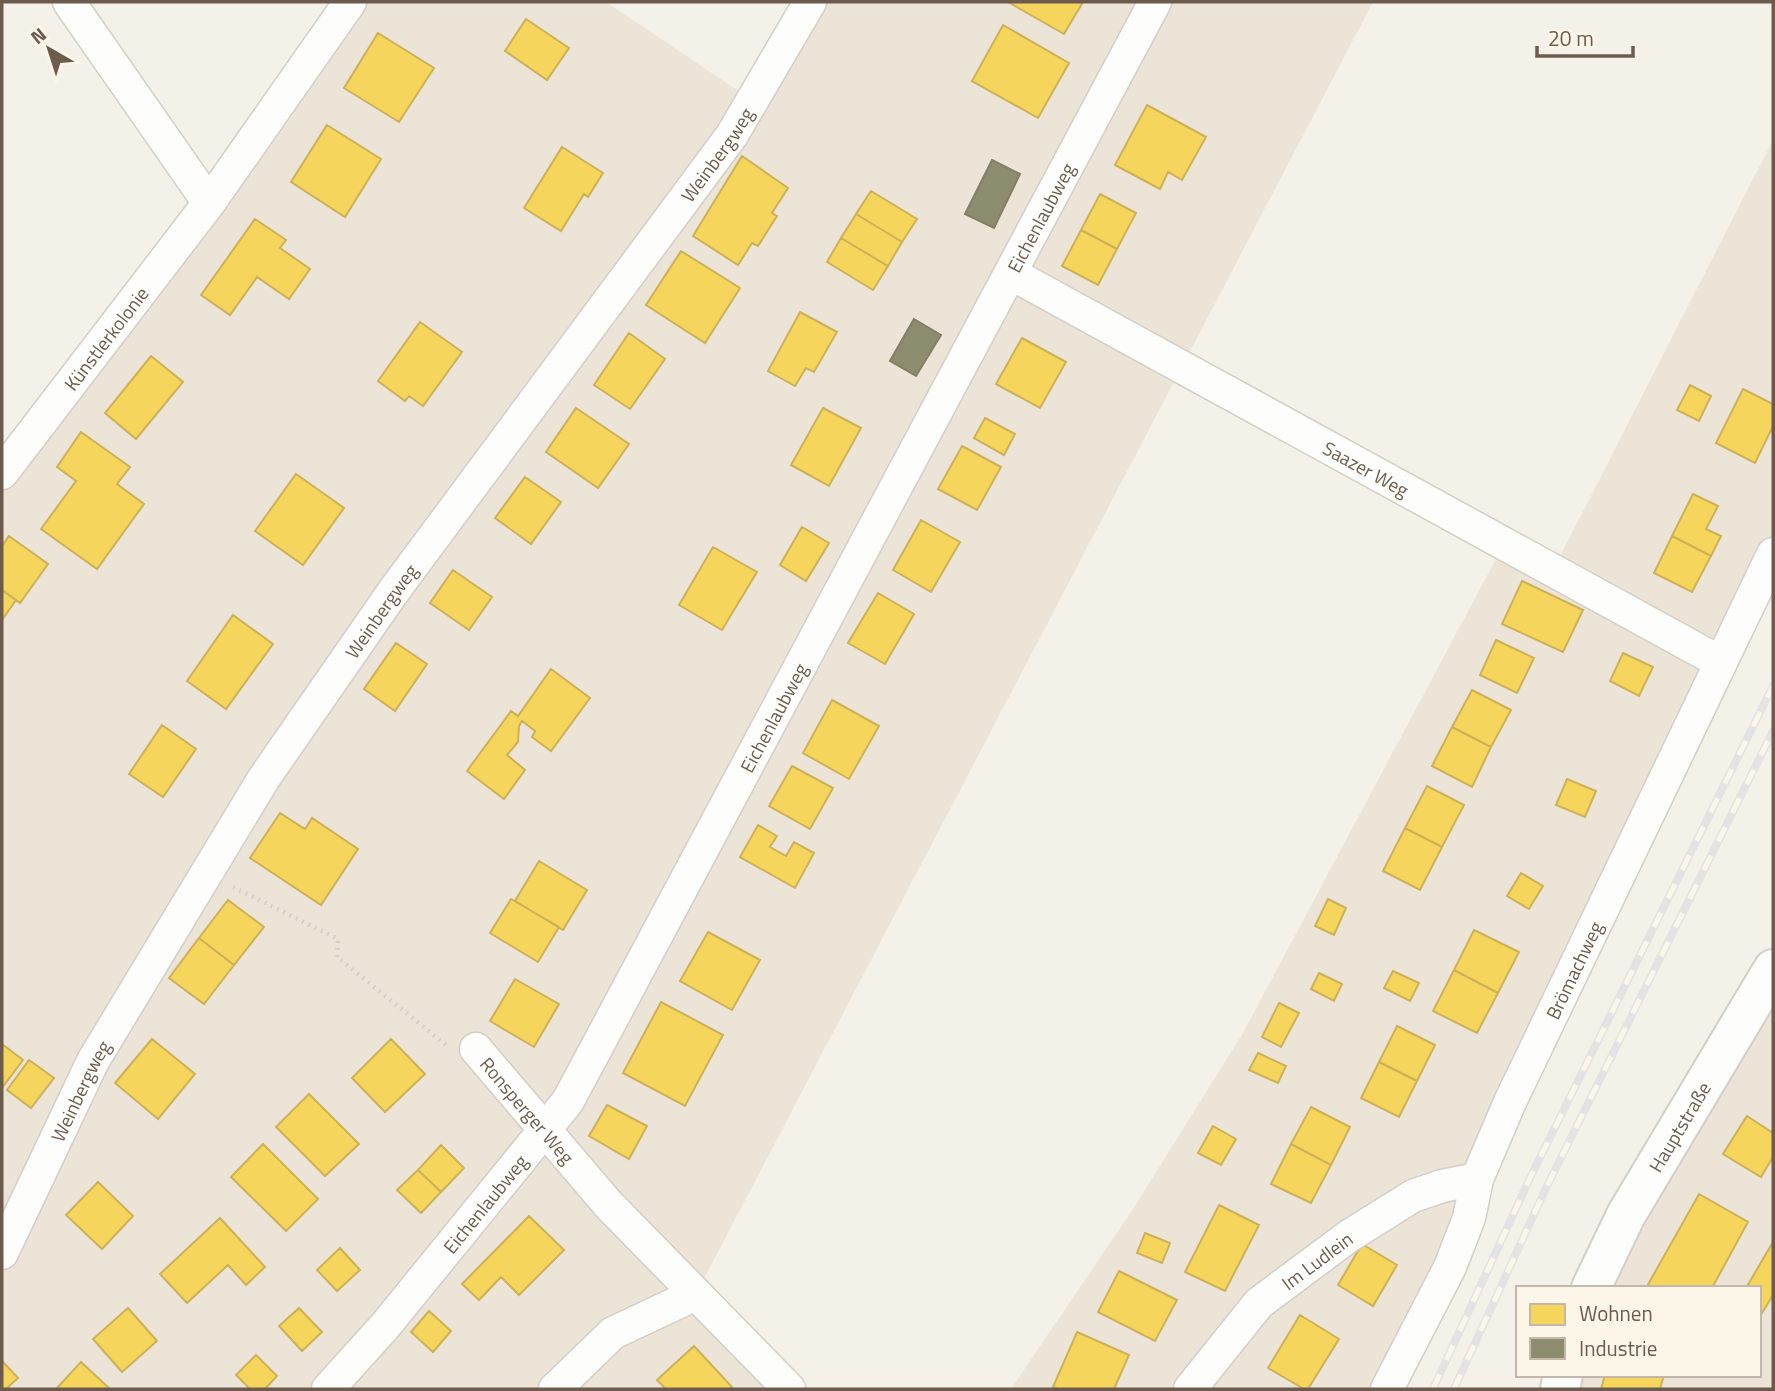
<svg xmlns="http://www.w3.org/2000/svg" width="1775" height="1391" viewBox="0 0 1775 1391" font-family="'Titillium Web',sans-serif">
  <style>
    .residential { fill: #ece4d7 }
    .homes { fill: #f6d55c; stroke: #cdb158; stroke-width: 2 }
    .industry { fill: #8c8c6e; stroke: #837e64; stroke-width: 2 }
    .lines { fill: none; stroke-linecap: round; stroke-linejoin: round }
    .minor-casing { stroke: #d3cec7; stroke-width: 35 }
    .tertiary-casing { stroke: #d3cec7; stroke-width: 42 }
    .path { stroke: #d5d0ca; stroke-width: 4.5; stroke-dasharray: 2 5; stroke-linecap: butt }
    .minor { stroke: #fdfdfc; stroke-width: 32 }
    .tertiary { stroke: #fdfdfc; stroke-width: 38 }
    .rail-casing { stroke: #e4e2e3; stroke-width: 8 }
    .rail { stroke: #fcf6e9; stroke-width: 5; stroke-dasharray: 16; stroke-linecap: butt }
    .labels { text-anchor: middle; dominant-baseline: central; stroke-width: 7; stroke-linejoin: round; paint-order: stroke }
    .street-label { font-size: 19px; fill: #6d5c4d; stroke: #fcf6e9 }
  </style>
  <rect width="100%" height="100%" fill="#f4f1e9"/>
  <!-- residential -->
  <path class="residential" d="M350,2h256l146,98 58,-98h563l-677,1292 93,95h-787v-916z
    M1773,140v414l-394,835h-368l122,-180 110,-176 261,-489 49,26z
    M1773,996v393h-192l2,-14h176v-87h-150l47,-103z"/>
  <!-- homes -->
  <path class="homes" d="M1008,2h75l-19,32z
    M526,19l43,29 -22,32 -42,-29z
    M1003,25l66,38 -31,55 -66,-37z
    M378,33l56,35 -35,54 -55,-34z
    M1147,105l59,32 -24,43 -14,-8 -8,17 -45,-24z
    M327,125l54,34 -36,58 -54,-35z
    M562,147l41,26 -15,24 -4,-3 -23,37 -37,-23z
    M742,156l46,32 -16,25 5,3 -19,30 -6,-3 -14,22 -45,-29z
    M871,191l46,28 -15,23 -46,-28z
    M1100,194l36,19 -19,36 -36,-19z
    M856,214l46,28 -14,24 -47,-28z
    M255,219l31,21 -6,8 30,21 -21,30 -32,-22 -27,38 -29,-20z
    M1081,230l36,19 -19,36 -36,-19z
    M841,238l47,28 -15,24 -46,-28z
    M681,251l59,37 -35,55 -59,-38z
    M800,312l37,20 -23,40 -8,-4 -11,18 -27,-15z
    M420,322l42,30 -39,54 -14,-10 -4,5 -27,-20z
    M629,333l36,26 -35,50 -36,-24z
    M1022,338l44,24 -26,46 -44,-24z
    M151,356l32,26 -47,57 -31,-26z
    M1690,385l21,11 -12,25 -22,-11z
    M1743,389l30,15v22l-18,37 -39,-20z
    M576,408l53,36 -31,44 -52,-36z
    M823,408l38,20 -32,58 -38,-21z
    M985,418l30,16 -11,21 -30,-17z
    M81,432l49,35 -13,17 27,20 -47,65 -56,-40 35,-48 -19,-14z
    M962,446l39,21 -24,43 -39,-21z
    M296,474l48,34 -41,57 -48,-34z
    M525,477l36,25 -30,42 -36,-26z
    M1693,494l25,12 -12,23 15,7 -10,20 -39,-20z
    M921,520l39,22 -29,50 -38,-22z
    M802,527l27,16 -23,38 -26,-16z
    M9,536l39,28 -28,39 -18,-13v-44z
    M1672,536l39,20 -19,36 -38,-19z
    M713,547l44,25 -35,58 -43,-25z
    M453,570l39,27 -23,33 -39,-27z
    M1522,581l61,29 -20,42 -61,-28z
    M2,590l14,10 -14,20z
    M878,593l36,21 -29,50 -37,-21z
    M233,615l40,29 -47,65 -39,-28z
    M1496,640l38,18 -17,35 -37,-18z
    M396,643l31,21 -32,47 -31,-22z
    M1623,653l30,14 -14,29 -29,-15z
    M551,669l39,29 -39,53 -19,-14 3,-6 -13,-10 -3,5 -1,16 -11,13 18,15 -21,29 -37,-28 44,-60 7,5z
    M1472,690l39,20 -20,37 -39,-20z
    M832,700l47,26 -30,53 -46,-26z
    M162,725l34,24 -33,48 -34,-23z
    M1452,727l39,20 -19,40 -40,-21z
    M792,766l41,22 -23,41 -41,-23z
    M1567,779l29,12 -11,26 -29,-12z
    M1427,786l37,19 -22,42 -37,-19z
    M280,813l25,16 7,-11 46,31 -37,56 -71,-47z
    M758,825l19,11 -7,11 16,9 8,-14 20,11 -19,35 -55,-31z
    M1405,828l37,19 -22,43 -37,-19z
    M539,861l48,29 -24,40 -48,-29z
    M1521,873l22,13 -14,23 -22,-13z
    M511,899l48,28 -21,35 -48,-29z
    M1328,899l18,9 -12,27 -19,-9z
    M228,900l36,27 -30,38 -35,-27z
    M1474,930l45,22 -21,41 -44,-23z
    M708,932l52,28 -28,50 -52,-29z
    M199,938l35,27 -30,39 -35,-26z
    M1454,970l44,23 -21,40 -44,-22z
    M1393,971l26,12 -9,18 -26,-13z
    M1319,973l23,11 -8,17 -23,-12z
    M515,979l44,25 -25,43 -44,-26z
    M661,1002l62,33 -38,71 -62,-33z
    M1279,1003l20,10 -18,34 -19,-10z
    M1397,1026l38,19 -18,36 -38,-19z
    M152,1039l43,35 -37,45 -43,-36z
    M391,1039l34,35 -40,38 -33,-34z
    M2,1044l21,16 -21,28z
    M1258,1053l28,13 -8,17 -29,-13z
    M29,1060l25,18 -23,30 -24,-18z
    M1379,1062l38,19 -18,36 -38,-19z
    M309,1094l50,50 -34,32 -49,-49z
    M607,1105l40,21 -18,33 -40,-23z
    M1311,1107l39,20 -19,38 -40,-21z
    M1747,1116l26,17v24l-12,20 -38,-23z
    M1213,1126l23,13 -15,26 -23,-12z
    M263,1144l55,55 -32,32 -55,-54z
    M1291,1144l40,21 -20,38 -40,-19z
    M441,1145l23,23 -23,24 -23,-22z
    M418,1170l23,22 -20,21 -24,-23z
    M98,1182l35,34 -31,33 -36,-34z
    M1699,1194l49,28 -36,66h-66z
    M1219,1205l40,20 -34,66 -40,-19z
    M529,1216l35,34 -45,45 -18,-18 -22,23 -17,-16z
    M220,1218l45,49 -19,18 -18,-20 -41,38 -27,-29z
    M1145,1233l25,10 -8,20 -25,-10z
    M1773,1242v53l-14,23v-30h-13z
    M1362,1244l35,21 -24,41 -35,-21z
    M340,1248l20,22 -23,21 -20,-21z
    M1119,1271l58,29 -22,41 -57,-29z
    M128,1308l29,33 -35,31 -29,-33z
    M299,1308l23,24 -20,19 -23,-25z
    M429,1311l22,20 -18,21 -22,-20z
    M1300,1315l39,24 -31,50h-4l-36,-21z
    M1077,1332l52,23 -15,34h-56l-5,-2z
    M694,1346l38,41 -3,2h-63l-9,-9z
    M256,1355l21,21 -12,13h-15l-14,-14z
    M2,1361l16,17 -12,11h-4z
    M81,1362l29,27h-54z
    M1605,1375h59l-4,14h-59z"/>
  <!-- industry -->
  <path class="industry" d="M992,160l28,14 -26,54 -29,-14z
    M914,319l27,16 -25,41 -26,-15z"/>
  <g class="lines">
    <!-- minor casing -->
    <g class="minor-casing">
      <g id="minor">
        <path d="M69,2l140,201"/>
        <path id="s1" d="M1012,274l708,388"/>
        <path id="s2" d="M2,473l207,-270 141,-201"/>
        <path id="s3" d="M476,1049l132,155 181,185"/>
        <path id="s4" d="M2,1253l91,-192 171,-283 129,-186 339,-457 78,-133"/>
        <path id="s5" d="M328,1389l57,-63 183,-225 587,-1099"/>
        <path d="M555,1389l58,-56 83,-39"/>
        <path id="s6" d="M1190,1389l69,-86 90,-67 64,-40 29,-10 35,-7"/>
        <path id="s7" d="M1387,1389l63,-122 19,-49 8,-39 33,-77 263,-548"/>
      </g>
    </g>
    <!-- tertiary casing -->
    <g class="tertiary-casing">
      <g id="tertiary">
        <path id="s8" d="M1591,1288l35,-73 147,-246"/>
        <path d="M1560,1389l3,-14"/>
      </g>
    </g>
    <!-- path -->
    <path class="path" d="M233,887l105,52 -1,18 109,88"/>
    <!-- minor -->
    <use href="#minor" class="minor"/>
    <!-- tertiary -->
    <use href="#tertiary" class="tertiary"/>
    <!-- rail casing -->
    <g class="rail-casing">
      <path id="rail" d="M1433,1389l97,-211 243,-492
        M1454,1389l92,-201 227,-457"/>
    </g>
    <!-- rail -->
    <use href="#rail" class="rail"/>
  </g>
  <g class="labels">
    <!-- street labels -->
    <g class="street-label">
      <text stroke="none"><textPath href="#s4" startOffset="1314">Weinbergweg</textPath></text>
      <text stroke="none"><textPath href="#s5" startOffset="1377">Eichenlaubweg</textPath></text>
      <text stroke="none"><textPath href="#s2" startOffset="170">Künstlerkolonie</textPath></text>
      <text stroke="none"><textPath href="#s1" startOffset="404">Saazer Weg</textPath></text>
      <text stroke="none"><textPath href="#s4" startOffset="747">Weinbergweg</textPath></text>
      <text stroke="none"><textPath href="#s5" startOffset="810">Eichenlaubweg</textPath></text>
      <text stroke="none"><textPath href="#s7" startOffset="460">Brömachweg</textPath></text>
      <text stroke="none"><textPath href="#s4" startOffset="180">Weinbergweg</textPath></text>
      <text stroke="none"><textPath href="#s3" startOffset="80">Ronsperger Weg</textPath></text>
      <text stroke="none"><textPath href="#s8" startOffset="184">Hauptstraße</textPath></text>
      <text stroke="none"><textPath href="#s5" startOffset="243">Eichenlaubweg</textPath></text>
      <text stroke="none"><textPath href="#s6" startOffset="182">Im Ludlein</textPath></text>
    </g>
  </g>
  <!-- border -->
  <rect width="1775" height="1391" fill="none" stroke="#6d5c4d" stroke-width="7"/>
  <!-- legend -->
  <rect x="1516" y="1286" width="245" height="91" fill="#fcf6e9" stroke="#c3b8ab" stroke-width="2"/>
  <rect x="1530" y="1304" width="35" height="21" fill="#f6d55c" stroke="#c3b8ab" stroke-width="2"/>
  <text x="1579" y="1321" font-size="21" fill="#6d5c4d">Wohnen</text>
  <rect x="1530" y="1338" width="35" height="21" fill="#8c8c6e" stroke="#c3b8ab" stroke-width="2"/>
  <text x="1579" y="1356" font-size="21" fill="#6d5c4d">Industrie</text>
  <!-- north arrow -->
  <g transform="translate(49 49) rotate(321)" stroke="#fcf6e9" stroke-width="5" paint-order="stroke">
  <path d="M0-5L12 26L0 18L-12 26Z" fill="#6d5c4d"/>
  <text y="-10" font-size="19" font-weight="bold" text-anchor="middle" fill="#6d5c4d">N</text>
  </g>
  <!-- scale -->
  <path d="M1537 46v10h96v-10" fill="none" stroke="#6d5c4d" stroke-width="3.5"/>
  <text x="1548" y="46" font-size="21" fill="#6d5c4d" stroke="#fcf6e9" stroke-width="5" paint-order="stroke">20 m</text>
</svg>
